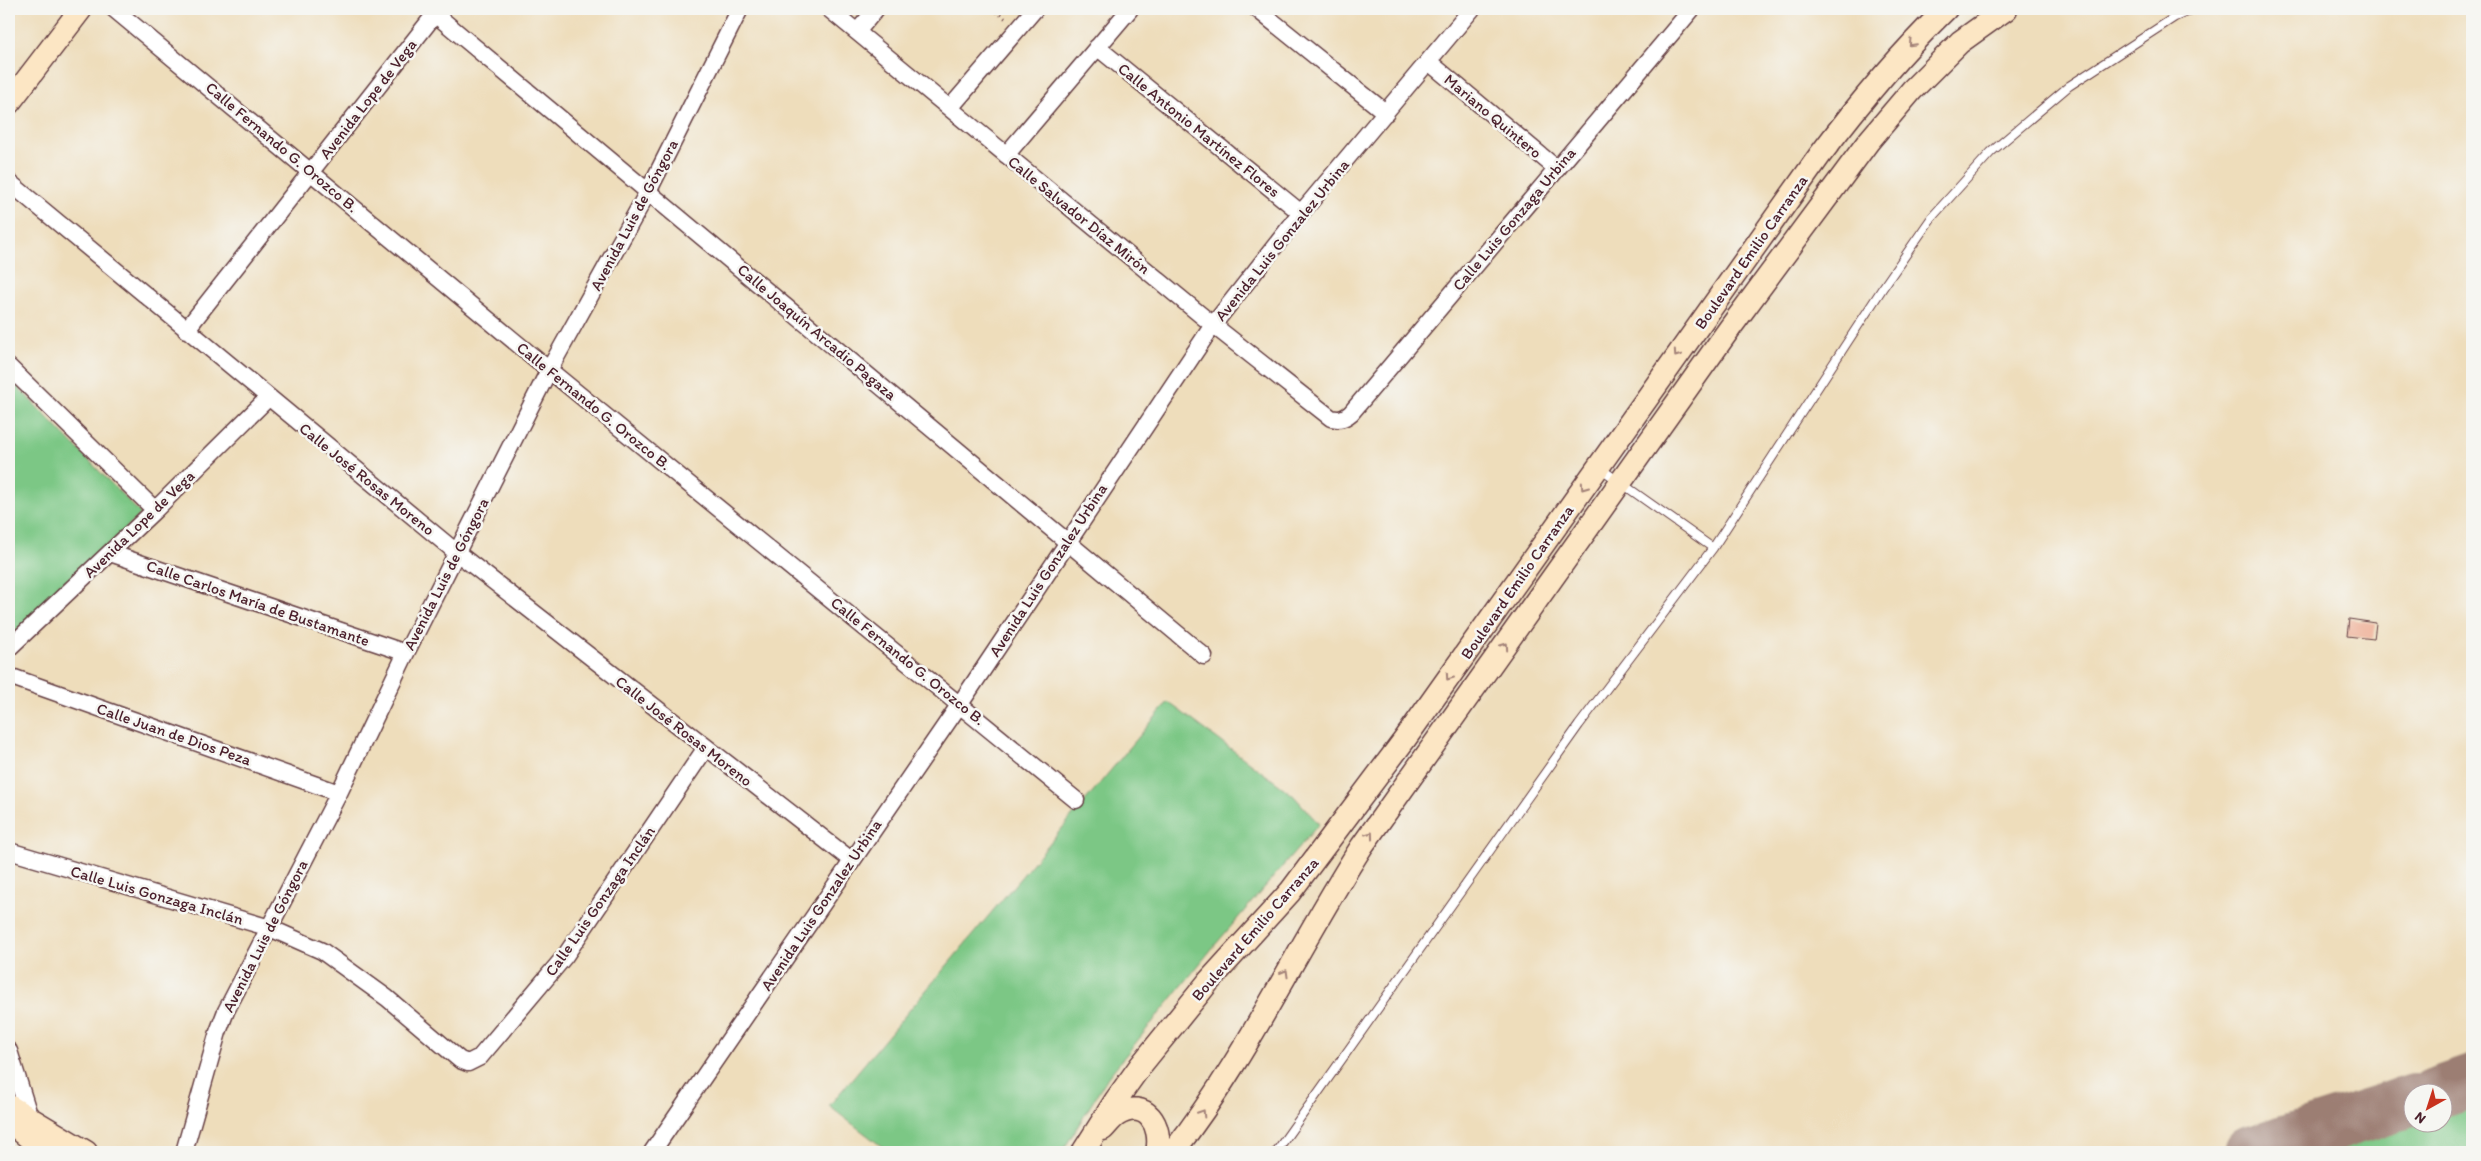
<svg xmlns="http://www.w3.org/2000/svg" width="2481" height="1161" viewBox="0 0 2481 1161" font-family="Itim,sans-serif">
  <style>
    .green { fill: #7cc785; stroke: #637358 }
    .lines { fill: none; stroke-linecap: round; stroke-linejoin: round }
    .taxiway { stroke: #9c7e73; stroke-width: 52 }
    .building { fill: #eda285 }
    .lane-casing { stroke: #633c41; stroke-width: 10 }
    .street-casing { stroke: #633c41; stroke-width: 19 }
    .secondary-casing { stroke: #633c41; stroke-width: 25 }
    .path { stroke: #633c41; stroke-width: 3; stroke-dasharray: 1 4; stroke-linecap: butt }
    .lane { stroke: #fff; stroke-width: 8 }
    .street { stroke: #fff; stroke-width: 16 }
    .secondary { stroke: #fce6c4; stroke-width: 22 }
    .oneway { stroke: #a38278 }
    .labels { text-anchor: middle; dominant-baseline: central; stroke-width: 5; stroke-linejoin: round; paint-order: stroke }
    .street-label { font-size: 16px; fill: #4a1f2b; stroke: #f6f6f2 }
  </style>
  <rect width="100%" height="100%" fill="#f6f6f2"/>
  <filter id="ink" filterUnits="userSpaceOnUse"><feTurbulence type="fractalNoise" baseFrequency=".02" numOctaves="2"/><feDisplacementMap in="SourceGraphic" scale="10" xChannelSelector="R" yChannelSelector="G"/><feConvolveMatrix kernelMatrix="1 2 1 2 8 2 1 2 1" color-interpolation-filters="sRGB"/></filter>
  <filter id="wash" filterUnits="userSpaceOnUse"><feTurbulence type="fractalNoise" baseFrequency=".0096" numOctaves="4" result="noise"/><feDisplacementMap in="SourceGraphic" scale="20" xChannelSelector="R" yChannelSelector="G"/><feGaussianBlur stdDeviation="1.12" result="paint"/><feColorMatrix in="noise" values="0 0 0 0 0 0 0 0 0 0 0 0 0 0 0 0 0 1.4 0 .05"/><feComposite in="paint" operator="in"/></filter>
  <g filter="url(#wash)">
    <rect width="100%" height="100%" fill="#edb"/>
    <!-- green -->
    <path class="green" d="M9,378l132,136 -132,124z
      M1168,702l125,93 26,29 -104,121 -107,132 -46,75h-173l-60,-46z
      M2472,1098v54h-168l109,-35 1,7h30v-17z"/>
    <g class="lines">
      <!-- taxiway -->
      <path class="taxiway" d="M2434,1094l38,-13
        M2250,1152l164,-52"/>
    </g>
    <g id="blocks">
      <!-- building -->
      <path class="building" d="M2349,619l27,4 -2,16 -27,-3z"/>
    </g>
  </g>
  <g filter="url(#ink)">
    <use href="#blocks" fill-opacity="0" stroke="#633c41" stroke-width="1"/>
    <g class="lines">
      <!-- lane casing -->
      <g class="lane-casing">
        <path id="lane" d="M1600,468l113,80
          M1276,1152l303,-427 134,-177 169,-259 50,-72 59,-65 78,-66 106,-69 18,-8"/>
      </g>
      <!-- street casing -->
      <g class="street-casing">
        <path id="street" d="M114,9l435,361 527,430
          M429,9l775,647
          M829,9l384,316 118,93c8,2 13,1 20,-5l341,-404
          M1257,9l129,104
          M857,32l19,-23
          M1097,47l204,166
          M1429,62l128,107
          M950,108l85,-99
          M1006,155l124,-146
          M9,182l447,370 395,308
          M186,330l253,-321
          M9,367l146,143
          M110,553l296,100
          M9,648l146,-138 113,-112
          M9,676l330,117
          M9,851l261,77 52,23 65,47 73,62 8,3 12,-6 85,-101 140,-207
          M9,1051l21,67
          M184,1152l34,-120 8,-21 113,-218 67,-140 143,-283 100,-180 91,-181
          M652,1152l308,-448 253,-379 88,-112 171,-204"/>
      </g>
      <!-- secondary casing -->
      <g class="secondary-casing">
        <path id="secondary" d="M9,103l72,-94
          M9,1106l77,46
          M9,1121l37,31
          M1103,1129c4,-4 9,-11 14,-14 29,-18 46,11 40,37
          M1083,1152l33,-52 25,-35 68,-84 81,-89 115,-153 415,-584c39,-52 80,-101 126,-146
          M1173,1152c74,-94 124,-205 189,-306l368,-518 138,-186 44,-52 48,-48 46,-33"/>
      </g>
      <!-- path -->
      <path class="path" d="M992,9l14,10"/>
      <!-- lane -->
      <use href="#lane" class="lane"/>
      <!-- street -->
      <use href="#street" class="street"/>
      <!-- secondary -->
      <use href="#secondary" class="secondary"/>
    </g>
    <!-- one-way arrows -->
    <defs><path id="oneway-chevron" d="M-2-3.5L2.5 0L-2 3.5" fill="none" stroke-width="1.6" stroke-linecap="round" stroke-linejoin="round" transform="scale(1.25)"/></defs>
    <g class="oneway">
      <use href="#oneway-chevron" transform="translate(1912 43) rotate(133)"/>
      <use href="#oneway-chevron" transform="translate(1677 354) rotate(125)"/>
      <use href="#oneway-chevron" transform="translate(1584 487) rotate(125)"/>
      <use href="#oneway-chevron" transform="translate(1505 646) rotate(-55)"/>
      <use href="#oneway-chevron" transform="translate(1449 677) rotate(125)"/>
      <use href="#oneway-chevron" transform="translate(1370 835) rotate(-54)"/>
      <use href="#oneway-chevron" transform="translate(1285 973) rotate(-60)"/>
      <use href="#oneway-chevron" transform="translate(1202 1113) rotate(-57)"/>
    </g>
  </g>
  <g class="labels">
    <!-- street labels -->
    <g class="street-label">
      <text transform="translate(368 99) rotate(-52)">Avenida Lope de Vega</text>
      <text transform="translate(1493 116) rotate(40)">Mariano Quintero</text>
      <text transform="translate(1199 130) rotate(39)">Calle Antonio Martínez Flores</text>
      <text transform="translate(282 147) rotate(40)">Calle Fernando G. Orozco B.</text>
      <text transform="translate(634 215) rotate(-62)">Avenida Luis de Góngora</text>
      <text transform="translate(1079 215) rotate(39)">Calle Salvador Díaz Mirón</text>
      <text transform="translate(1514 219) rotate(-50)">Calle Luis Gonzaga Urbina</text>
      <text transform="translate(1282 240) rotate(-51)">Avenida Luis Gonzalez Urbina</text>
      <text transform="translate(1751 252) rotate(-55)">Boulevard Emilio Carranza</text>
      <text transform="translate(817 332) rotate(40)">Calle Joaquín Arcadio Pagaza</text>
      <text transform="translate(594 406) rotate(39)">Calle Fernando G. Orozco B.</text>
      <text transform="translate(367 479) rotate(39)">Calle José Rosas Moreno</text>
      <text transform="translate(139 524) rotate(-44)">Avenida Lope de Vega</text>
      <text transform="translate(1048 570) rotate(-57)">Avenida Luis Gonzalez Urbina</text>
      <text transform="translate(446 574) rotate(-63)">Avenida Luis de Góngora</text>
      <text transform="translate(1517 582) rotate(-55)">Boulevard Emilio Carranza</text>
      <text transform="translate(258 603) rotate(19)">Calle Carlos María de Bustamante</text>
      <text transform="translate(908 661) rotate(39)">Calle Fernando G. Orozco B.</text>
      <text transform="translate(684 731) rotate(38)">Calle José Rosas Moreno</text>
      <text transform="translate(174 734) rotate(19)">Calle Juan de Dios Peza</text>
      <text transform="translate(157 895) rotate(16)">Calle Luis Gonzaga Inclán</text>
      <text transform="translate(600 901) rotate(-55)">Calle Luis Gonzaga Inclán</text>
      <text transform="translate(821 905) rotate(-56)">Avenida Luis Gonzalez Urbina</text>
      <text transform="translate(1255 929) rotate(-49)">Boulevard Emilio Carranza</text>
      <text transform="translate(265 936) rotate(-63)">Avenida Luis de Góngora</text>
    </g>
  </g>
  <!-- margin -->
  <rect width="2481" height="1161" fill="none" stroke="#f6f6f2" stroke-width="30"/>
  <!-- north arrow -->
  <g transform="translate(2428 1108) rotate(219)"><circle r="24" fill="#f6f6f2" stroke="#b1a0a2"/>
  <path d="M0-4L9 19L0 12L-9 19Z" fill="#c8321e"/>
  <text y="-8" font-size="14" font-weight="bold" text-anchor="middle" fill="#4a1f2b">N</text>
  </g>
</svg>
